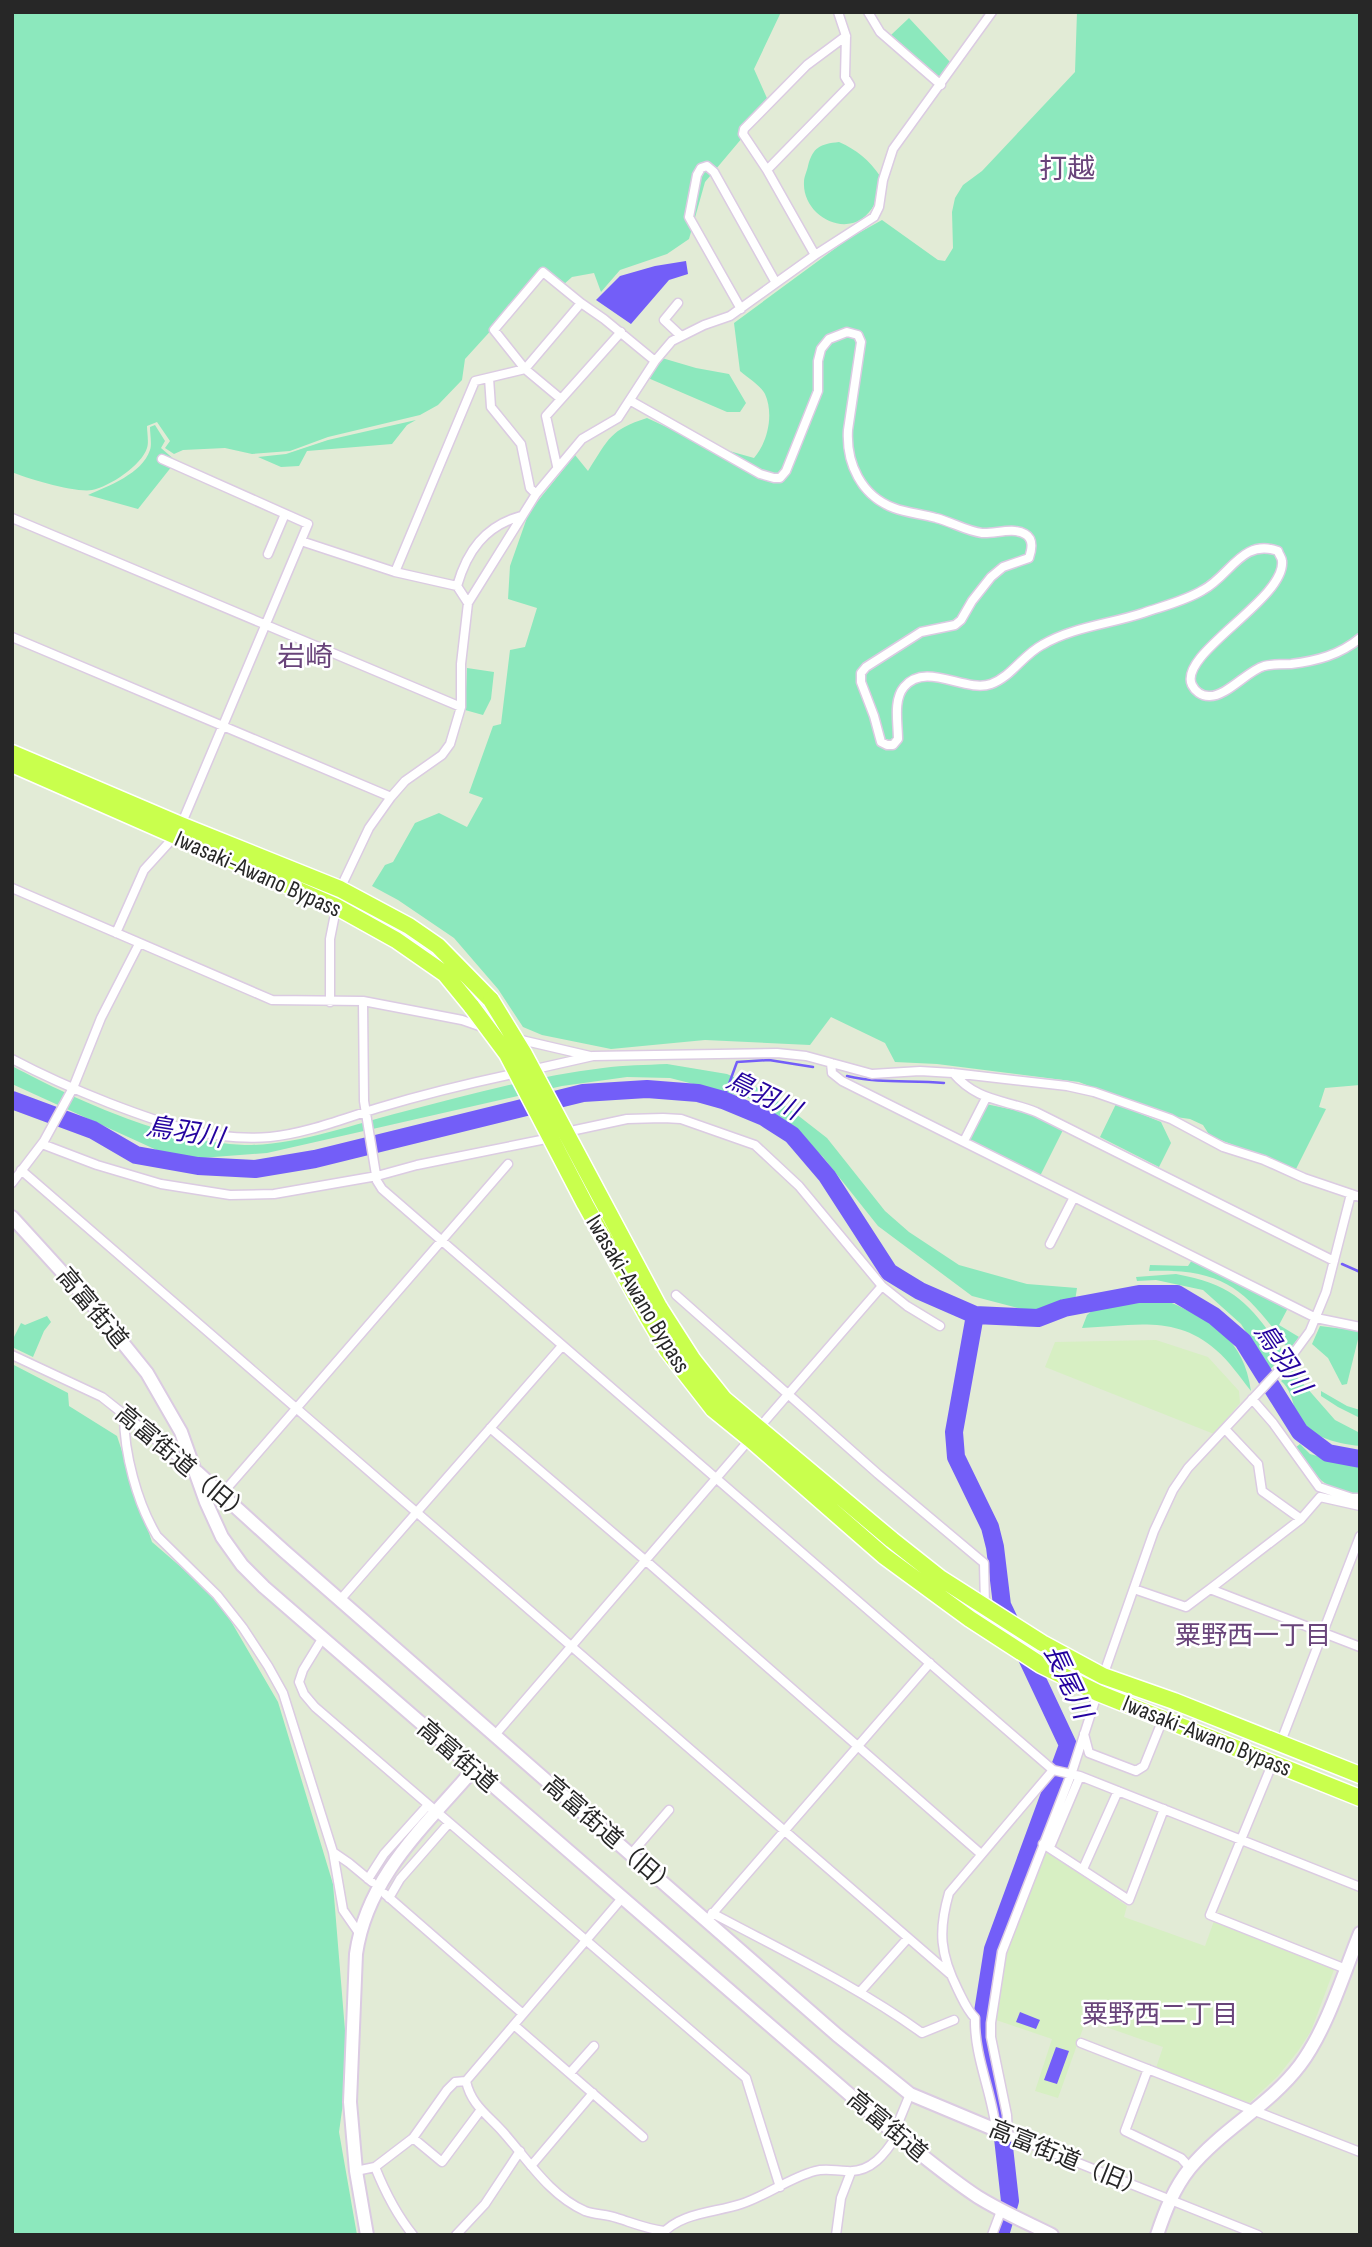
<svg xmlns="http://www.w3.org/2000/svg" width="1372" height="2247" viewBox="0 0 1372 2247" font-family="'Sofia Sans Condensed','Noto Sans JP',sans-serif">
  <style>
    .education { fill: #d7efc3 }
    .green { fill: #8ce8bd }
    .water { fill: #735ef8 }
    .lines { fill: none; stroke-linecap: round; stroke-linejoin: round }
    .stream { stroke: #735ef8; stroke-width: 2.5 }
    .river { stroke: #735ef8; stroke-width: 18 }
    .street-casing { stroke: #dbcbe2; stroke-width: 11 }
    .secondary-casing { stroke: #dbcbe2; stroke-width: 16 }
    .highway-casing { stroke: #fff; stroke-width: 19 }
    .street { stroke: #fff; stroke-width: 8 }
    .secondary { stroke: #fff; stroke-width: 12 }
    .highway { stroke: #c9ff4d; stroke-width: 16 }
    .highway-bridge-casing { stroke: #fff; stroke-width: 19; stroke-linecap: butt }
    .highway-bridge { stroke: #c9ff4d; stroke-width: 16 }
    .labels { text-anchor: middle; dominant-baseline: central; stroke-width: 5; stroke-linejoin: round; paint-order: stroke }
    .street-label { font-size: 24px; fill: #272727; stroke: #fff }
    .water-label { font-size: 26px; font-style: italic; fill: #24029f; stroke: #fff }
    .neighbourhood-label { font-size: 26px; fill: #69447a; stroke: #fff }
    .quarter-label { font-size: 28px; fill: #69447a; stroke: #fff }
  </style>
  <rect width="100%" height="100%" fill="#e2ebd6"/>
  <!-- education -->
  <path class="education" d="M1156,1340l52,17 31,34 1,12 -26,31 -169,-67 10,-25z
    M1045,1850l82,56 -3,11 81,29 9,-25 121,46 -24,64 -13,20 -20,25 -30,28 -92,-36 7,-21 -77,-27 -28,78 -23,-7 17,-52 -56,-19 10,-66 12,-37z"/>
  <!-- green -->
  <path class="green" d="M12,12h769l-27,57 16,36 -65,77 -16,57 -22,15 -47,16 -19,22 -7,-19 -22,4 -9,8 -18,-14 -80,88 -3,21 -24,25 -18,10 -92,22 -38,14 -38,3 -27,-6 -42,2 -9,4 -9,-6 5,-7 -13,-19 -10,4c0,6 2,16 0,22 -5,17 -38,39 -55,42 -15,3 -65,-11 -80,-18z
    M1077,12h283v1073l-35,3 -6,19 7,2 -30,60 -86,-33 -7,-11 -13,-6 -28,-4 -83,-33 -142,-18 -42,-2 -10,-19 -54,-26 -21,28 -105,-5 -94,9 -69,-14 -19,-8 -25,-38 -44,-51 -56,-38 -26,-14 13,-21 8,-3 22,-39 24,-10 28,14 16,-29 -14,-5 24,-67 8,-2 9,-74 15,-3 12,-39 -29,-9 2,-33 19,-54 46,-57 13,16c21,-33 22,-41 59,-53l54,25 53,15c14,-16 20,-44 11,-64 -5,-9 -17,-16 -25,-23l-6,-48 114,-84 34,-19 56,40 7,1 8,-13 -1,-36 3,-14 8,-13 19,-14 93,-99z
    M909,18l41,44 -9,15 -3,1 -47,-43z
    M839,142c18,8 30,18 41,34 -1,9 -1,20 -5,27 -20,41 -73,16 -71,-21 0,-5 3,-11 4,-16 5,-19 12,-22 31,-24z
    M662,358l34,10 33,6 17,29 -6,9h-13l-79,-34z
    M416,420l-9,5 -15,19 -85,7 -8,15 -18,1 -23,-10 28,-3 42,-14z
    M155,425l10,16 -4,7 15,13 -38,48 -50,-14c20,-9 54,-21 62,-45 2,-6 0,-16 0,-23z
    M467,668l27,4 -3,27 -8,16 -18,-5z
    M667,1064l60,10 29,13 35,23 36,28 58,73 24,21 50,33 68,19 50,4 -2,13 -45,10 -58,-15 -94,-70 -55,-69 -43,-39 -28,-19 -82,-21 -43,-1 -65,9 -295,67 -66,5h-16l-24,-6 -149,-68v-18c68,36 162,79 240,79 48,-1 103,-21 150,-33 66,-17 133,-36 201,-44 21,-3 43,-3 64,-4z
    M981,1103l43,9 39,18 -23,46 -75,-39z
    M1116,1104l45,18 10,21 -12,24 -59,-30z
    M1192,1260l96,48 -9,17 20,12 -10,13c-42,-59 -63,-82 -140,-79l1,-6 38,1z
    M1176,1274c61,11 75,32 108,79l-14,17 -29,-46 -38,-34 -47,-10 -19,1 -1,-4z
    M1167,1301c45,19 77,38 84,90 -11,-14 -22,-30 -35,-41 -40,-36 -85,-24 -134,-22l5,-13 11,-9z
    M47,1316l4,6 -7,9 -11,26 -21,-10v-6l9,-18 4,2z
    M1320,1326l40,5 -13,53 -5,1 -14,-27 -16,-14z
    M12,1364l56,29 1,13 48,30 35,106 66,57 60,103 55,182 15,183 -9,65 18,103h-345z
    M1292,1371l43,49 25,13v13c-25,-3 -55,-9 -65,-36 -3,-11 -5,-21 -14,-29z
    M1321,1391l26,15 13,4v8l-22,-11 -17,-11z
    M1300,1444l10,10 50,14v27c-35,-3 -46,-20 -65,-47z"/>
  <!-- water -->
  <path class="water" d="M686,261l2,13 -19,6 -38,44 -35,-24 24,-24 35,-10z
    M1020,2012l20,8 -4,9 -20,-7z
    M1056,2047l13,4 -12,33 -13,-4z"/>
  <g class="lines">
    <!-- stream -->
    <path class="stream" d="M847,1076c33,8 63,4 97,7
      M723,1100l14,-38 32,-2 44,7
      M1342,1264l18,8"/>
    <!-- river -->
    <path class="river" d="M12,1100l81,30 43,25 62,11 57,3 60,-10 268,-66 64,-4 51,4 25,7 41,17 28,18 35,41 62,96 31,19 55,24 63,3 26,-10 75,-14h38l37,22 29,25 57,91 28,21 32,6
      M975,1315l-21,117 2,25 34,70 5,20 7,58 66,140 -75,204 -10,63 -1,29 12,40 5,31
      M1000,2235l10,-34 -7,-63"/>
    <!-- street casing -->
    <g class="street-casing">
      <path id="street" d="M868,12l12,20 61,53
        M767,170l83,-85 -5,-8 1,-41 -8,-24
        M815,255l-48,-85 -24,-36 1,-5 63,-64 39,-29
        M678,303l-14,17 17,16
        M741,309l-52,-92 8,-42 4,-7 6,-2 7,6 62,111
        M489,378l2,29 30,37 9,44 6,6
        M561,399l-36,-30 -31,-39 49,-58 38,31
        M631,401l129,73 14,4h6l6,-7 32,-80v-30l3,-12 8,-10 18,-7 11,3 3,7 -13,88c-2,33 13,66 46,78 13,5 28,6 42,10 16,4 30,13 46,15 13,1 31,-6 43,1 9,5 7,15 4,24l-26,9 -12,10 -19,24 -11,19 -6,5 -34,7 -55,35 -5,6v9l13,34 7,26 6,3h6l5,-6c0,-16 -5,-39 6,-52 22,-26 61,6 87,-3 20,-7 32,-29 51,-39 30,-18 68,-21 101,-32 20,-7 42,-12 60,-23 27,-14 39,-52 75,-39 1,4 4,7 4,10 4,38 -105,93 -90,124 3,6 9,11 17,11 17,1 38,-25 55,-30 8,-2 18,-2 27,-2 25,-3 49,-9 69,-26
        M162,459l146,65 -127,301
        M557,466l-11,-50 75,-84
        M12,518l449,189
        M301,541l94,31 80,-191 50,-12 56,-66 23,16 51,42
        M268,554l17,-40
        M395,572l62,14
        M468,603l-11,-17c10,-35 28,-60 64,-70
        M12,637l379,160
        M12,888l260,112 91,1 99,19 23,8
        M116,933l28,-63 30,-33
        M363,1001l1,100 13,80 5,8 671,581 27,6 280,111
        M330,1002v-63l10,-50 29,-61 22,-31 14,-16 37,-26 8,-11 11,-37v-43l7,-61 68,-109 46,-55 36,-21 37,-57 17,-20 32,-16 26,-9 85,-61 59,-38 5,-10 4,-27 10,-31 99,-137
        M517,1039l73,17
        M12,1059c32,17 64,31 97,44 52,20 104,39 161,34 37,-4 72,-18 108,-29 47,-14 92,-25 140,-35
        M831,1063l1,10 10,8 474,237 44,9
        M531,1070l62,-14 184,-3 29,3 66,18 48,-3 33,2 114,13 27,6 77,27 52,28 41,13 40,18 56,19
        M953,1073c25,29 50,26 83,39l298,149
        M566,1132l61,-13 36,-1 18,1 74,26 44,41 83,100 25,20 33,20
        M964,1141l22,-43
        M42,1144l55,21 64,19 69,11 44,-1 103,-18 40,-11 134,-27
        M21,1170l929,804
        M12,1183l32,-42 29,-53 28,-70 38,-74
        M1050,1244l24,-47
        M676,1295l202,179 106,89 1,44
        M12,1355l90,42 92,73
        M1252,1399l21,24 46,64 33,11h8
        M124,1415c0,38 13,88 33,121l60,59 26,33 25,38 15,27 50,159 10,58 16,23
        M490,1428l155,132 336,294
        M758,1429l124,-143
        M1225,1429l33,35 4,27 39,28
        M222,1494l286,-330
        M1134,1589l52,18 24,-18 150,58
        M1210,1589l91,-70 19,-22 40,9
        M340,1600l222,-254
        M322,1639l-19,31 -4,12 5,12 11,13 431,371 34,109
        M1084,1734l5,19 47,18 8,-5 19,-47
        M495,1735l255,-296
        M1280,1744l80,-208
        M1273,1762l-63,153 136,54
        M1053,1770l-104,123c-11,38 -9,61 9,97 5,10 9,20 17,28 -1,39 17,74 21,112l262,105
        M1043,1844l86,56 35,-91
        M1050,1847l30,-71
        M333,1852l16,11 23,19
        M631,1854l38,-44
        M1083,1869l35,-78
        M368,1879l16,-25 44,-49
        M385,1894l138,120
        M389,1898l11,-19 49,-56
        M712,1913c71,38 145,73 210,120l32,-13
        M707,1920l223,-257
        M860,1992l48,-54
        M514,2025l129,112
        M1081,2043l279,109
        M1148,2069l-23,62 56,27 9,10
        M570,2073l24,-27
        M466,2081c5,24 22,34 37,51 25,28 46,63 82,79 11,4 21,3 32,7 16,5 30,11 47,13
        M894,2133l16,-39
        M1008,2134l-1,-19 -16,-78v-14l11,-71 70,-180 31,-96 51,-145 19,-41 15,-22 100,-107 22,-30 16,-39 25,-98
        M413,2138l29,24 38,-51
        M531,2166l62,-73
        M375,2167c10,25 21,47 38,68
        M356,2171l19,-4 38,-29 34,-48 8,-8 11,-1 157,-184
        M456,2235l29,-31 35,-53
        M661,2235c20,-23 53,-22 80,-31 25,-8 48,-26 74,-33 11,-3 21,0 32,0 24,2 39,-18 50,-36
        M836,2235l5,-37 10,-26
        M992,2235l9,-24"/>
    </g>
    <!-- secondary casing -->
    <g class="secondary-casing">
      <path id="secondary" d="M12,1217l81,89 54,67 34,59 25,70 16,35 20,28 22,22 630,546c28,22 55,45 84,64 24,15 50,26 74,38
        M197,1472l87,79 553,484 73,59 86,36
        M367,2235l-11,-64 -6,-69 6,-148c11,-77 68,-127 117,-184
        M1157,2235c8,-24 17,-47 33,-67 32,-39 79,-62 110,-103 27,-36 43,-90 60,-132"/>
    </g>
    <!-- highway casing -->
    <g class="highway-casing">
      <path id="highway" d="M12,753l169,72 159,64 69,37 29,20 53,54
        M12,764l323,142 61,34 49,34 27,33
        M659,1307l34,53 31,39 168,141 48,38 102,65 61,33 71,25 186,74
        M647,1316l20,34 46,59 37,30 134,117 86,63 71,46 57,28 262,105"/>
    </g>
    <!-- street -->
    <use href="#street" class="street"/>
    <!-- secondary -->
    <use href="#secondary" class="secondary"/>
    <!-- highway -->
    <use href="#highway" class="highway"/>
    <!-- highway-bridge casing -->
    <g class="highway-bridge-casing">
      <path id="highway-bridge" d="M491,1000l33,54 135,253
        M472,1007l35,47 78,150 62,112"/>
    </g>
    <!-- highway-bridge -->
    <use href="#highway-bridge" class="highway-bridge"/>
  </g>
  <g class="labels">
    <!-- street labels -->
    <g class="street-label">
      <text transform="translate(258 874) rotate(24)">Iwasaki-Awano Bypass</text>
      <text transform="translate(638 1294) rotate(59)">Iwasaki-Awano Bypass</text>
      <text transform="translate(92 1308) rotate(50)">高富街道</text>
      <text transform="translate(183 1464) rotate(40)">高富街道（旧）</text>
      <text transform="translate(1207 1736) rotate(22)">Iwasaki-Awano Bypass</text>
      <text transform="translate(457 1756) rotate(41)">高富街道</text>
      <text transform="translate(610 1836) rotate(41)">高富街道（旧）</text>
      <text transform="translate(887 2126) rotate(40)">高富街道</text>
      <text transform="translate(1068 2159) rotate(22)">高富街道（旧）</text>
    </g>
    <!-- water labels -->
    <g class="water-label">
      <text transform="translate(763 1096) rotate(26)">鳥羽川</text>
      <text transform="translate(185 1133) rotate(9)">鳥羽川</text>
      <text transform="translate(1282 1359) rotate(56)">鳥羽川</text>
      <text transform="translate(1067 1682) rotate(65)">長尾川</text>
    </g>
    <!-- neighbourhood labels -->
    <g class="neighbourhood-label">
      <text x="1253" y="1636">粟野西一丁目</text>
      <text x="1160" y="2015">粟野西二丁目</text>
    </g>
    <!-- quarter labels -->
    <g class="quarter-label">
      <text x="1067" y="169">打越</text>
      <text x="305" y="657">岩崎</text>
    </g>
  </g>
  <!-- border -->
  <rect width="1372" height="2247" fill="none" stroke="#272727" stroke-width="28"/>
</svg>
